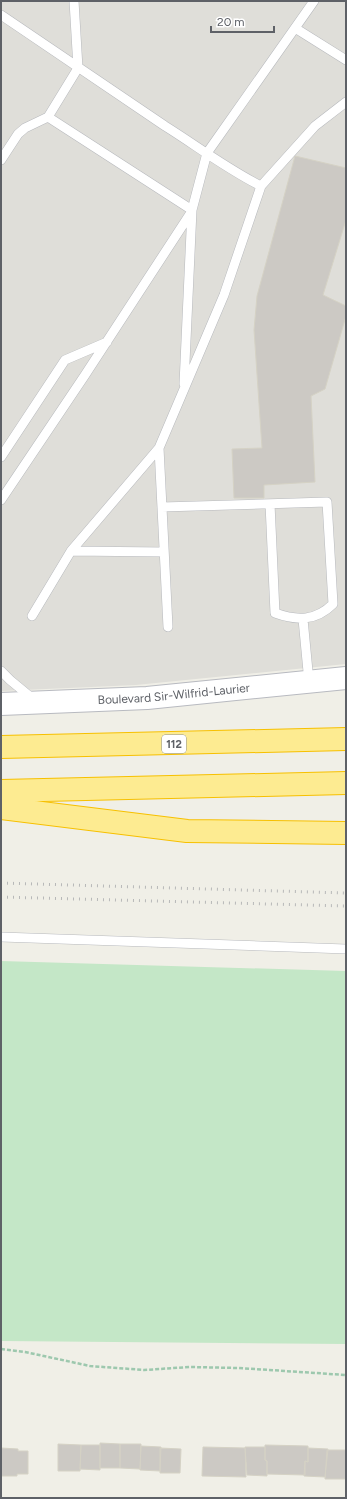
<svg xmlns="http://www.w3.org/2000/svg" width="347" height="1499" viewBox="0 0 347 1499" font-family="Figtree,sans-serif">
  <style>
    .industrial { fill: #dfded9 }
    .green { fill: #c4e7c7 }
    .building { fill: #ccc9c4; stroke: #d5d2c5 }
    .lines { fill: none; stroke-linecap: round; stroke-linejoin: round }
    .lane-casing { stroke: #b7b9bd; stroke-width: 10 }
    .secondary-casing { stroke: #b8bac0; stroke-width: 24 }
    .highway-casing { stroke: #f7c000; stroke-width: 24 }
    .path { stroke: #9dc8ae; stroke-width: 2.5; stroke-dasharray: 4 2; stroke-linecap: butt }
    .lane { stroke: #fff; stroke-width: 9 }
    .secondary { stroke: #fff; stroke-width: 22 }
    .highway { stroke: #fdeb91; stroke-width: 22 }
    .rail { stroke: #b7b8b8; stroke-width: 3; stroke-dasharray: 1 5; stroke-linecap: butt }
    .labels { text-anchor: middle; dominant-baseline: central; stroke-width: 4; stroke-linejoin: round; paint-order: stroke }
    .shield { fill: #fff; stroke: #8e9095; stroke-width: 1 }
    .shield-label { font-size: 11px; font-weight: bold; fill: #5e6167 }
    .street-label { font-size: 12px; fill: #5e6167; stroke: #fff }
  </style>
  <rect width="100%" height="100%" fill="#f0efe7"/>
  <!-- industrial -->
  <path class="industrial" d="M1,1h345v663l-210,21 -135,6z"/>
  <!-- green -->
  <path class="green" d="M1,961l345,10v373l-345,-3z"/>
  <!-- building -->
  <path class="building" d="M295,156l51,12v52l-23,75 23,11v10l-21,73 -14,7 4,86 -51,3v13h-30l-2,-49 30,-1 -8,-118 3,-34z
    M100,1443l20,1v24h-20z
    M58,1444l23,1 -1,26h-22z
    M120,1444h21l-1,25 -20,-1z
    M81,1445h19v25l-20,-1z
    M265,1445l43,1v16l-3,-1v14l-38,-1v-13l-2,-1z
    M141,1446l20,1 -1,24 -20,-1z
    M203,1447l42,1 1,29 -44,-1z
    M245,1447h20v13l2,1v15l-20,-1z
    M1,1448l17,1v2h10v23h-11v2h-16z
    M160,1448l21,1 -1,24h-20z
    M308,1448l20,1 -3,28 -21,-1 1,-15 3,1z
    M327,1450h19v29h-21z"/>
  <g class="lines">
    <!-- lane casing -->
    <g class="lane-casing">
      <path id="lane" d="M1,15c54,37 109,74 164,111 32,20 62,43 96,60l-37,109 -65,153 9,179
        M295,28l51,32
        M48,117l30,-49 -4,-67
        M1,160l17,-26 7,-6 23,-11 144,93
        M261,186l54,-60 31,-24
        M184,384l8,-174 15,-57 107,-152
        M159,448l-88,103 93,1
        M1,457l64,-97 42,-18
        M1,500l84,-125 107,-164
        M162,507l165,-5 6,102c-17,17 -36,17 -58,9l-5,-109
        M32,616l39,-65
        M303,619l6,63
        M1,671l9,9 23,19
        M1,937l345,12"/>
    </g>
    <!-- secondary casing -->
    <g class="secondary-casing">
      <g id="secondary">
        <path id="s1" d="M1,704l146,-6 199,-20"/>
      </g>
    </g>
    <!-- highway casing -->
    <g class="highway-casing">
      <path id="highway" d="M1,747l345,-8
        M1,791l345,-8
        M1,808l186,23 159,2"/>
    </g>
    <!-- path -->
    <path class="path" d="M1,1349l24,3 65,14 54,4 46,-3 49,1 107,7"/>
    <!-- lane -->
    <use href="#lane" class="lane"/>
    <!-- secondary -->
    <use href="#secondary" class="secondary"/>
    <!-- highway -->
    <use href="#highway" class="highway"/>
    <!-- rail -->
    <path class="rail" d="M1,883l345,10
      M1,897l345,9"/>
  </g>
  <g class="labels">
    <!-- shield labels -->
    <rect class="shield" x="162" y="735" width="24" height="18" rx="3"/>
    <g class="shield-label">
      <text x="174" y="744">112</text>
    </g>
    <!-- street labels -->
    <g class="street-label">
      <text stroke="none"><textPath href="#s1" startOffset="173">Boulevard Sir-Wilfrid-Laurier</textPath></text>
    </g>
  </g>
  <!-- border -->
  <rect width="347" height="1499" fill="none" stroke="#5e6167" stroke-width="4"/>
  <!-- scale -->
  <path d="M211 26v6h63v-6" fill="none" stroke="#5e6167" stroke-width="2"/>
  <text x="217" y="26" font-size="12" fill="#5e6167" stroke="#ffffff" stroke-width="3" paint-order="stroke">20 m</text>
</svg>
